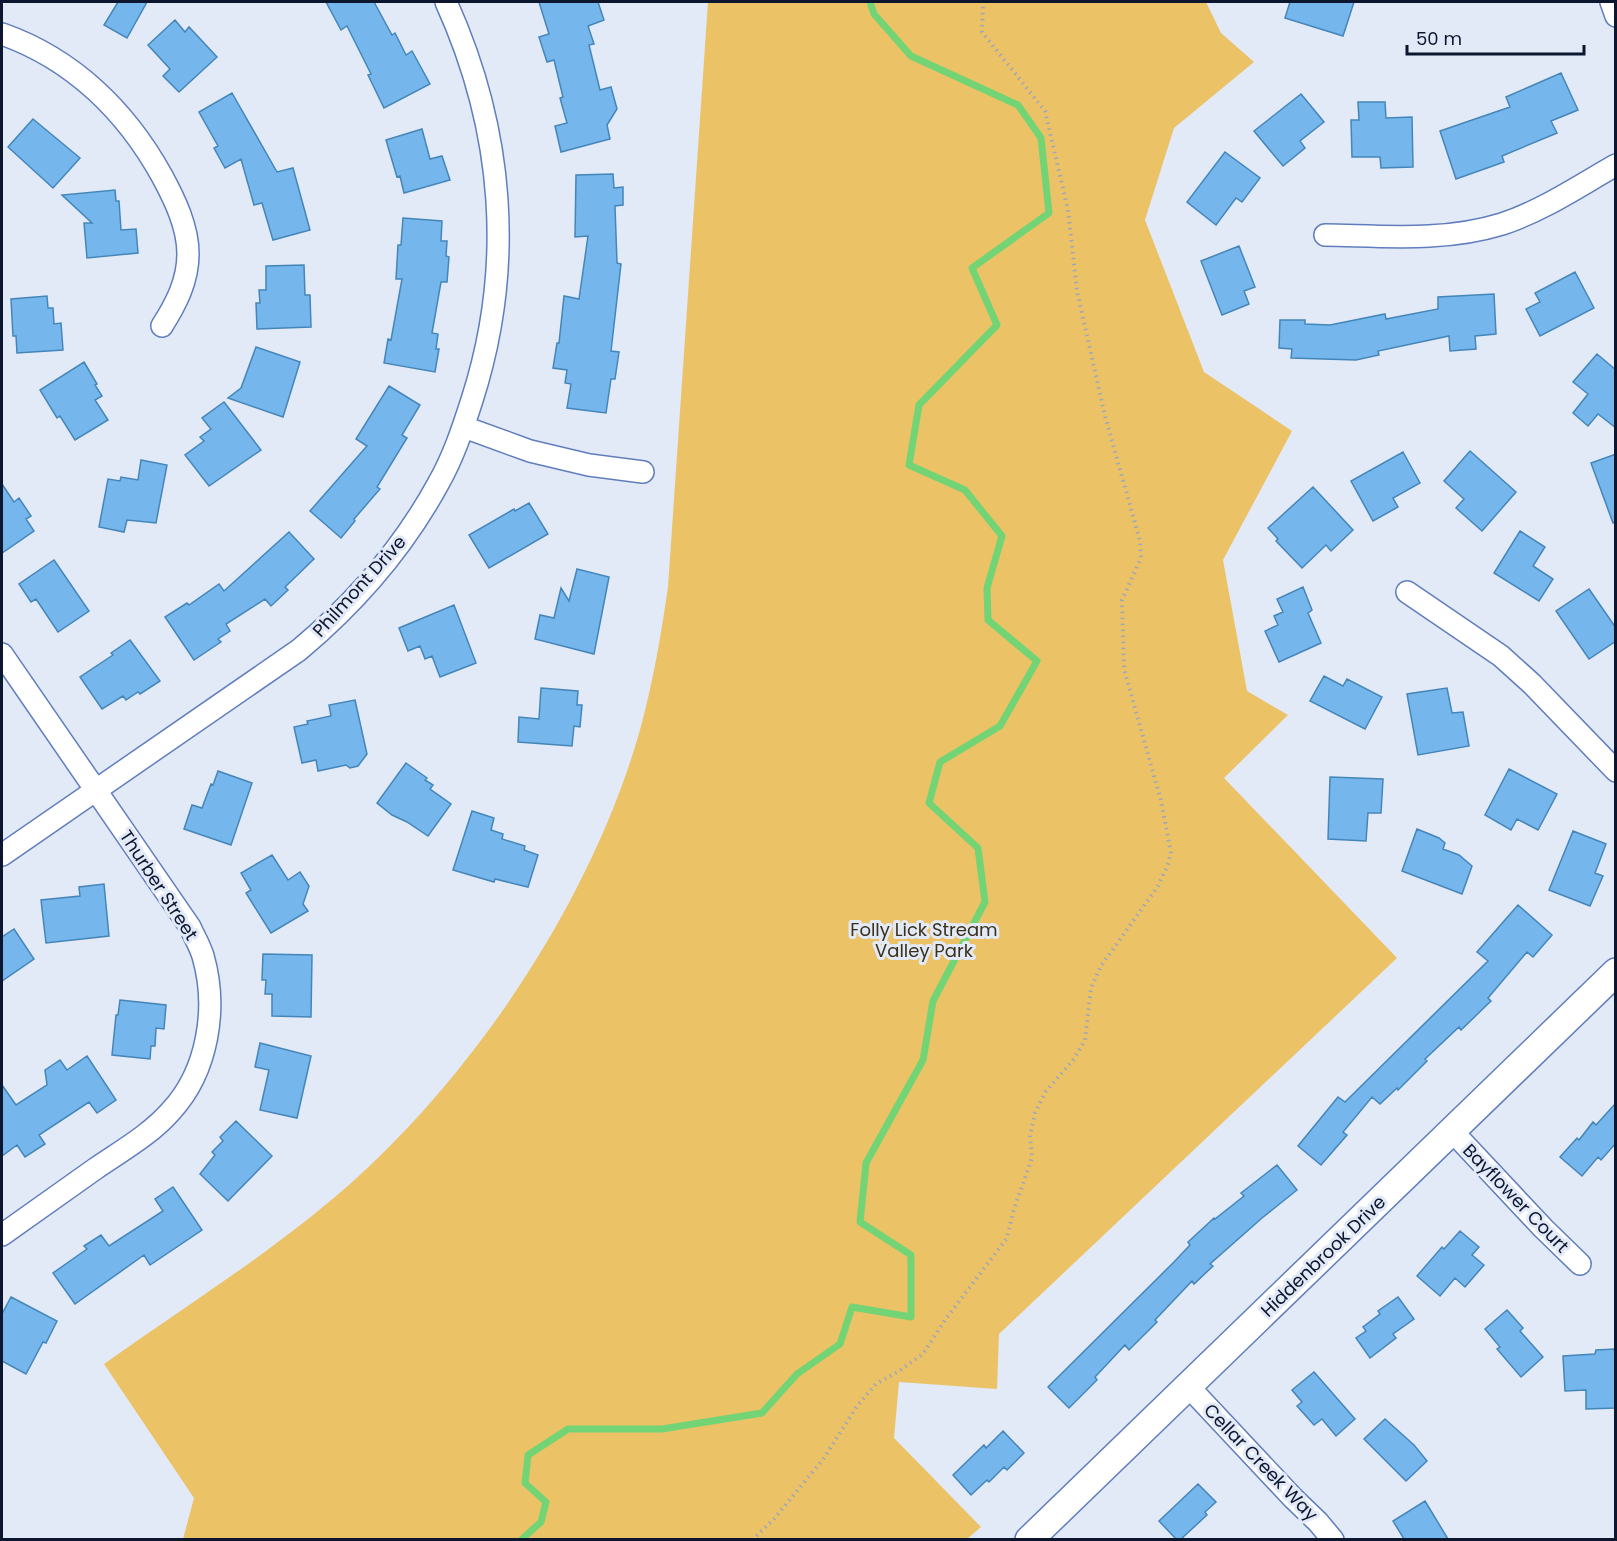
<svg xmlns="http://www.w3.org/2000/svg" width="1617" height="1541" viewBox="0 0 1617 1541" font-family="Poppins,sans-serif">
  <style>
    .green { fill: #ecc267 }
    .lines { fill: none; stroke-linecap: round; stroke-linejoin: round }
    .stream { stroke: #72d474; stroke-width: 7 }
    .building { fill: #75b6ec; stroke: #4586b9; stroke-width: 1.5 }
    .minor-casing { stroke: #607ebd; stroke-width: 24 }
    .tertiary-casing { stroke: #607ebd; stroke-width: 30 }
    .path { stroke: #9fa7b8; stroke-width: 4; stroke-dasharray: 1.5 4.5; stroke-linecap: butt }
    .minor { stroke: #fff; stroke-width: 21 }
    .tertiary { stroke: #fff; stroke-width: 27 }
    .labels { text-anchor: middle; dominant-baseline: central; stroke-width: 6; stroke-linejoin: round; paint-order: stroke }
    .street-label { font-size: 18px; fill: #0c162f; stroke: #e2e9f7 }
    .park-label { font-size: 18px; fill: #3b301a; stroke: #e2e9f7 }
  </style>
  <rect width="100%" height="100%" fill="#e2e9f7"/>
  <!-- green -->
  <path class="green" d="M708,2h498l15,31 33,29 -80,66 -29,92 59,152 88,59 -69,129 24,131 41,24 -64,63 173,180 -398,376 -2,55 -98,-7 -5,56 87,89 -14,12h-784l11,-41 -90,-134c83,-59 170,-113 246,-180 129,-115 243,-288 290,-454 13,-47 21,-95 28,-143z"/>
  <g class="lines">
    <!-- stream -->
    <path class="stream" d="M521,1540l20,-18 5,-20 -21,-19 3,-28 40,-26h94l100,-16 35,-39 43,-30 12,-37 59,10v-62l-51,-33 6,-59 57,-103 10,-59 52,-99 -7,-54 -49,-45 11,-41 60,-36 37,-65 -49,-41 -1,-32 15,-52 -37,-46 -56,-25 10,-60 78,-80 -25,-57 77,-55 -8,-75 -23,-33 -107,-49 -37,-42 -4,-12"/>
  </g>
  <!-- building -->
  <path class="building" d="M118,2h29l-20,36 -23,-13z
    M326,2h48l18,33 3,-2 11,22 6,-4 18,33 -46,24 -16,-33 3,-1 -24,-48 -6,4z
    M539,2h59l6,18 -16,6 6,18 -5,1 11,45 11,-3 6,22 -10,16 3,14 -49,13 -6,-26 12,-3 -7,-25 3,-1 -9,-37 -7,2 -8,-25 10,-3z
    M1290,2h64l-11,34 -58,-18z
    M175,20l10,12 4,-5 28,30 -38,35 -16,-16 7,-7 -22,-24z
    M1561,73l17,37 -27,11 6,12 -55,23 2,6 -48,17 -16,-48 70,-24 -4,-10z
    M232,93l45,79 16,-4 17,62 -37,10 -11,-37 -8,2 -13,-46 -16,9 -11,-20 4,-2 -19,-34z
    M1301,94l23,28 -24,19 5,7 -22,18 -29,-35z
    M1358,102h27l1,16 26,-1 1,50 -32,1 -1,-11h-28l-1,-37h8z
    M33,119l47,39 -27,30 -45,-41z
    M422,129l8,30 12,-3 8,24 -46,13 -4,-17 -3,1 -11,-37z
    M1225,152l35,26 -18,24 -6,-4 -20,27 -29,-23z
    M613,174l1,14 9,-1v18l-8,1 2,57 4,1 -10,87 8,1 -4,27h-4l-5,34 -39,-5 4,-24 -6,-1 2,-13 -14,-2 4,-25h2l5,-47 15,3 9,-63 -13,1 1,-62z
    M115,190l1,11h3l2,29 15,-1 2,24 -51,5 -3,-35h8l-30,-28z
    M403,218l39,3 -1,20h6l-1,15 3,1 -2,25h-6l-9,51 6,1 -2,15h3l-4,23 -51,-9 4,-24 3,1 11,-61h-6l2,-34h3z
    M1239,246l16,41 -11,4 5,13 -27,11 -21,-54z
    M304,265l1,30h5l1,32 -54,2 -1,-26h4l-1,-13h7v-24z
    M1575,272l19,36 -54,28 -14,-27 14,-7 -5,-9z
    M1494,294l2,40 -21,2 1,13 -26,2 -1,-15 -71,15 1,4 -23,5 -65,-2 1,-9 -13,-1 1,-28h25v4l25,1 55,-11 1,5 52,-10v-12z
    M47,296l1,12h5l1,16 7,-1 2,27 -46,3 -1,-17h-3l-2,-37z
    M256,347l44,15 -17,55 -55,-19 13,-10z
    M1597,354l19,16v58l-18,-14 -10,12 -15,-13 15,-19 -15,-12z
    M84,362l13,22 -2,1 7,11 -7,4 13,20 -33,20 -15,-24 -3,2 -17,-28z
    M389,386l31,19 -18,30 5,3 -30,49 3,2 -26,30 1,2 -14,17 -31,-27 57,-65 -11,-7z
    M224,402l37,48 -52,36 -24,-31 19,-14 -4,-4 11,-8 -9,-11z
    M1470,451l46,41 -34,39 -26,-23 8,-9 -20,-18z
    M1403,452l17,31 -27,15 5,9 -25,14 -22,-40z
    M1616,454v68l-3,1 -22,-60z
    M141,460l26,5 -11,58 -29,-3 -3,12 -25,-5 9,-48 12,2 1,-4 17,3z
    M2,484l12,18 5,-4 12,18 -5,3 8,12 -32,22z
    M1313,487l40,43 -22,21 -5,-6 -24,23 -26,-27 2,-2 -10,-11z
    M529,503l19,31 -59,34 -20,-33 45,-26 1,2z
    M1520,531l25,16 -12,19 20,13 -14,22 -45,-28z
    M289,532l25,27 -29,28 3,3 -17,16 -6,-7 -39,25 4,7 -12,8 3,3 -27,18 -29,-43 22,-14 2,2 30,-21 5,7z
    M54,560l35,51 -31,21 -22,-33 -5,3 -12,-18z
    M577,569l32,8 -15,77 -59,-15 5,-24 14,3 7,-30 8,13z
    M1303,587l9,23 -4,3 13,30 -42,19 -14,-31 13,-6 -4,-9 9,-4 -6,-13z
    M1589,589l27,39v13l-27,18 -33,-48z
    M454,605l22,58 -36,14 -8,-21 -7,3 -5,-13 -12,5 -9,-23z
    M130,640l30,41 -20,13 -2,-2 -12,8 -3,-4 -21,13 -22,-32 33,-22 -2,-2z
    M1324,676l19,10 4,-7 35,18 -17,32 -55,-28z
    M541,688l37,3 -1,14h5l-2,22 -6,-1 -2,20 -54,-4 1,-25 20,2z
    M1447,688l5,25 11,-1 6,34 -51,9 -11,-61z
    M355,700l12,54 -9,12 -8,2 -4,-3 -28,6 -2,-11 -14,3 -8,-36 14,-3 -1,-3 24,-5 -2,-11z
    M406,763l21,15 -2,2 8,5 -3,4 21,15 -23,32 -21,-14 -15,-7 -15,-12z
    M1509,769l48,25 -19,36 -21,-11 -6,11 -26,-15z
    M218,771l34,12 -21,62 -47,-16 8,-24 10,3 9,-24 2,1z
    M1330,777l53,2 -2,34h-13l-2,28 -38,-2z
    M472,811l22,7 -3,12 12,4 -1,5 23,7 -1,4 14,5 -10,32 -33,-8 -1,3 -41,-12z
    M1417,829l22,9 6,5 -2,6 16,6 13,11 -10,28 -60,-23z
    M1573,831l33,13 -11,29 8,3 -13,30 -41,-16z
    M272,855l16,25 12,-8 9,14 -6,18 5,7 -37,22 -25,-40 5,-3 -10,-17z
    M104,884l5,52 -63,7 -5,-43 39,-4 -1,-9z
    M1518,905l34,30 -19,22 -6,-5 -39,46 3,3 -30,29 -2,-3 -34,32 2,2 -29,29 -1,-2 -17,16 -8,-7 -29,35 4,3 -26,30 -23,-19 40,-49 7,5 143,-141 -11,-9z
    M14,929l20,30 -32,22v-44z
    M263,954l49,1 -1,62 -39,-1v-22h-7l1,-14h-4z
    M120,1000l46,5 -2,24 -8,-1 -1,18h-4l-1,13 -38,-4 4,-40h2z
    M260,1043l51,13 -14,62 -37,-8 9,-40 -14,-3z
    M87,1056l29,44 -19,13 -8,-11 -50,33 6,9 -20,13 -8,-12 -15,11v-71l14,20 31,-20 -2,-15 15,-10 7,10z
    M1616,1103v40l-15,17 -3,-3 -16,19 -22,-19 17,-19 2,2 14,-18 3,3z
    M236,1121l36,35 -44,45 -28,-27 15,-19 -3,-3 11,-11 -3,-4z
    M1277,1165l20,25 -35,28 -52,46 3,2 -19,18 -2,-3 -37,39 2,2 -28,28 -4,-5 -30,32 2,3 -28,28 -21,-21 126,-125 16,-17 -2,-3 26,-24 1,1 29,-23 -3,-3z
    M173,1187l29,43 -52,35 -6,-10 -69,49 -22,-31 34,-24 -3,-3 17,-11 8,11 54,-35 -8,-12z
    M1460,1231l19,16 -7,8 12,10 -19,22 -10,-9 -15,18 -23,-20 25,-29 2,2z
    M11,1297l46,24 -11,22 -3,-1 -17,32 -24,-13v-47z
    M1398,1297l16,22 -21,15 3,4 -26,20 -14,-20 10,-7 -3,-4 17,-13 -2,-3z
    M1507,1310l16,18 -3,3 23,26 -22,20 -24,-28 3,-2 -15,-18z
    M1615,1349l1,59 -30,1v-19l-21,1 -2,-35 32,-2 1,-4z
    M1314,1372l41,47 -19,17 -14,-17 -8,6 -17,-19 5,-4 -10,-12z
    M1385,1419l29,26 13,16 -21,20 -42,-42z
    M1003,1431l21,22 -17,17 -3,-3 -15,15 -2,-2 -16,15 -18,-20 31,-30 2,3z
    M1198,1484l18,18 -11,10 2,3 -26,24h-5l-17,-18z
    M1425,1501l23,38h-44l-11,-18z"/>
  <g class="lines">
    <!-- minor casing -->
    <g class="minor-casing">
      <path id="minor" d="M1611,2l5,14
        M2,34c71,25 124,77 160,142 13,24 26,51 26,78 0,27 -12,50 -26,72
        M1325,235c59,1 119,7 177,-11 40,-13 77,-38 114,-59
        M464,427l66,24 59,14 54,7
        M1407,592l94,64 31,28 84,87
        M2,654l188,273c4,9 10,19 13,29 15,52 5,115 -32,155 -21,24 -50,40 -76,58 -31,22 -62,44 -93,66
        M2,855l297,-205c55,-46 104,-102 139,-166 15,-26 25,-56 34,-84 43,-134 32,-270 -26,-398
        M1452,1131l91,97 37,36
        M1188,1386l105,112 25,24 15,18"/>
    </g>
    <!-- tertiary casing -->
    <g class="tertiary-casing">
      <path id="tertiary" d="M1029,1540l587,-568"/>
    </g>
    <!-- path -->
    <path class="path" d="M752,1540l22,-21 50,-61 33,-52 19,-22 23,-13 24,-17 22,-34 62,-82 6,-26 19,-54 -2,-23 5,-22 11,-22 28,-32 11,-19 6,-52 10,-22 57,-80 9,-19 4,-14 -10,-52 -37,-132 -2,-69 19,-42 -1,-17 -35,-125 -28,-125 -9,-81 -23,-99 -63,-79 1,-30"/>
    <!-- minor -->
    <use href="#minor" class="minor"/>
    <!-- tertiary -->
    <use href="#tertiary" class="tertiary"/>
  </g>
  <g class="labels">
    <!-- street labels -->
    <g class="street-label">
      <text transform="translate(359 586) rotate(-48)">Philmont Drive</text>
      <text transform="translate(159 885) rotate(57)">Thurber Street</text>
      <text transform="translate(1516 1198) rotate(46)">Bayflower Court</text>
      <text transform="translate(1323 1256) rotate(-44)">Hiddenbrook Drive</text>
      <text transform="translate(1261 1462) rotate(46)">Cellar Creek Way</text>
    </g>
    <!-- park labels -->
    <g class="park-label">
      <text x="924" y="929">Folly Lick Stream<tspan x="924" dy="21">Valley Park</tspan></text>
    </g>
  </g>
  <!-- border -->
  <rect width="1617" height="1541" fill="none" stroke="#0c162f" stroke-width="6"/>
  <!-- scale -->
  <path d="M1407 45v9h177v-9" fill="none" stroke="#0c162f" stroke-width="3"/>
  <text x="1416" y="45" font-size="18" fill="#0c162f" stroke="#e2e9f7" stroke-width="4.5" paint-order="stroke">50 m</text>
</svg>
